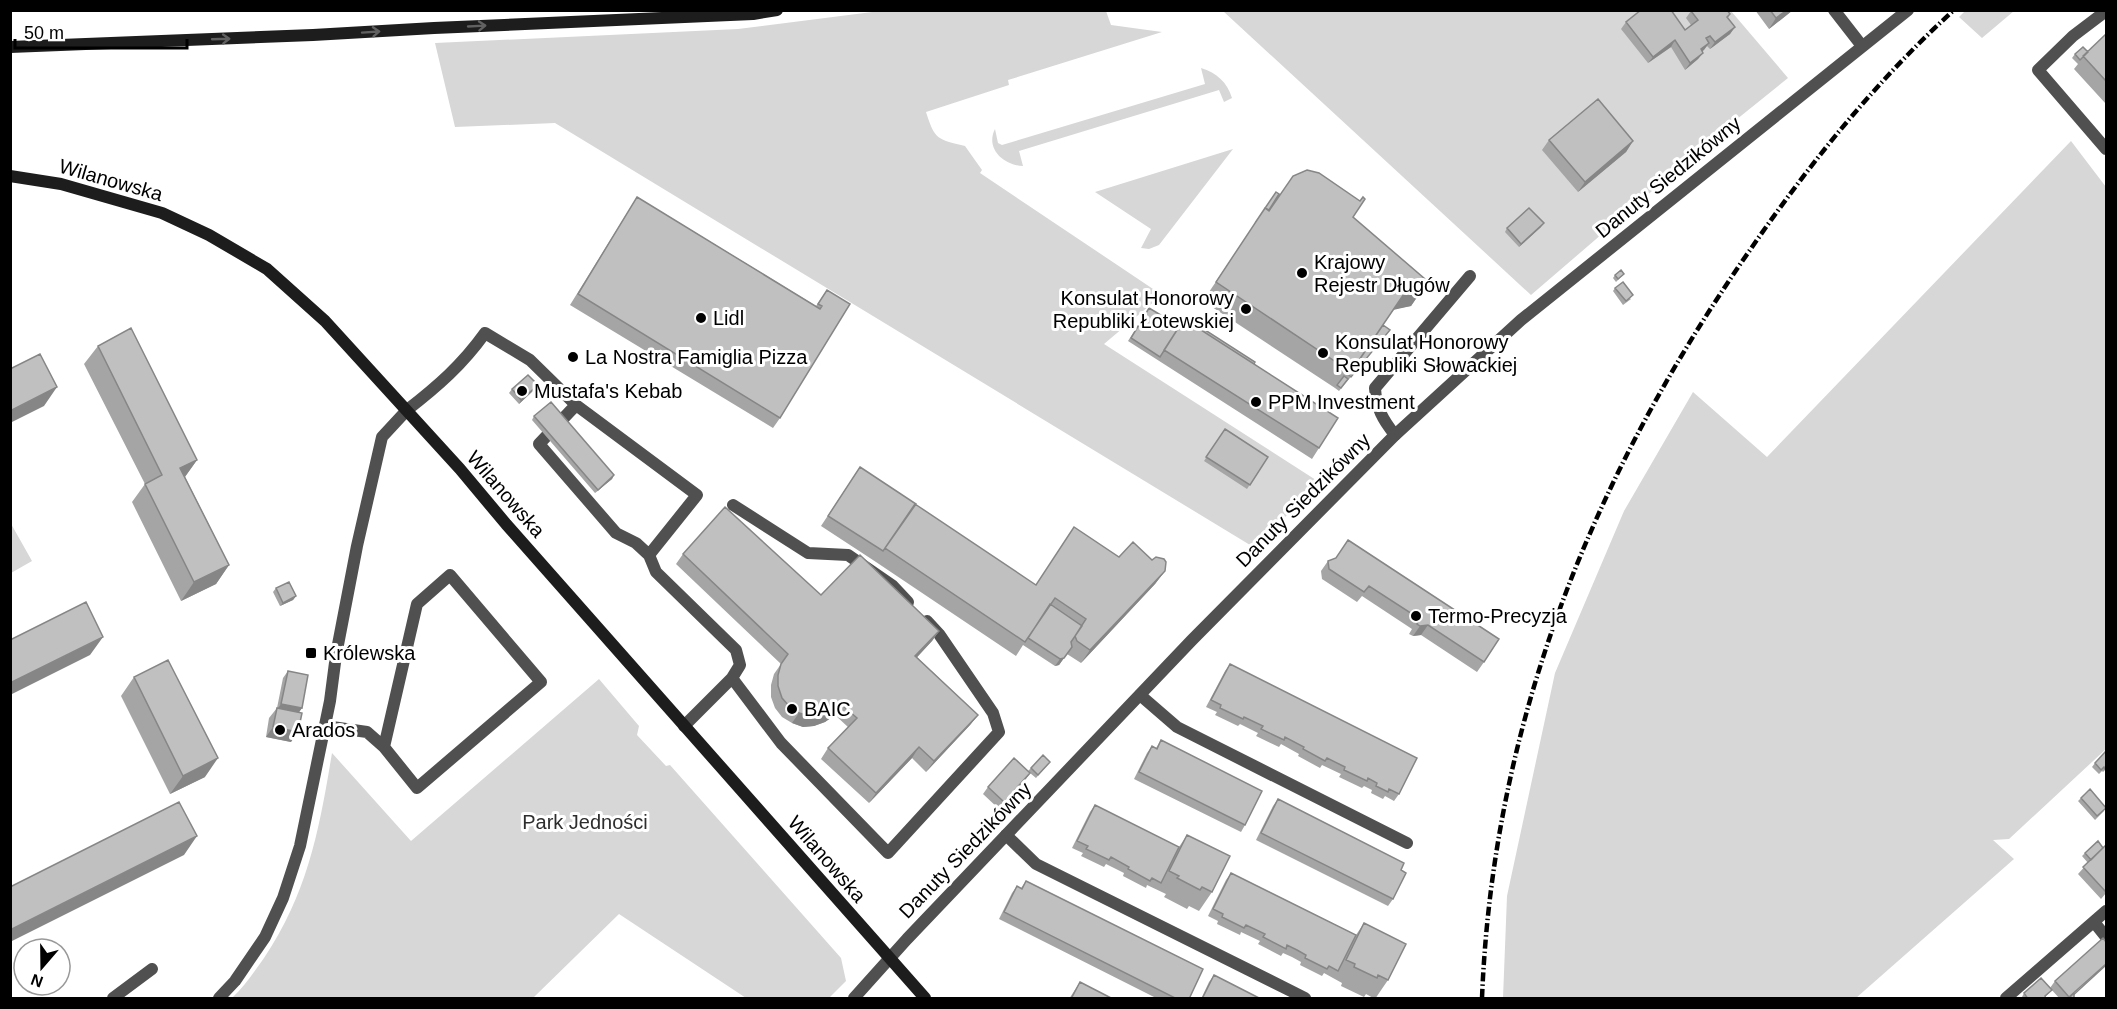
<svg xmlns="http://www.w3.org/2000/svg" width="2117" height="1009" viewBox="0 0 2117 1009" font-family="Arial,sans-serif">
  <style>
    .green { fill: #d7d7d7 }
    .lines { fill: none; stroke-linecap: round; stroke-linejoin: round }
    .lane { stroke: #505050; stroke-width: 12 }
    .street { stroke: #505050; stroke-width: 12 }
    .secondary { stroke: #1d1d1d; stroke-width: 12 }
    .rail { stroke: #000; stroke-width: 4.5; stroke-dasharray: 9 3 1.5 3; stroke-linecap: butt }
    .wall { fill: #a5a5a5 }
    .shaded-wall { fill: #868686 }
    .building { fill: #c0c0c0; stroke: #868686; stroke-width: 1.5 }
    .oneway { stroke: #616161 }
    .poi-dot { fill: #000; stroke: #fff; stroke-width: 2 }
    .labels { text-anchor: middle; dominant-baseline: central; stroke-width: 6; stroke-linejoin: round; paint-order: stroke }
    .street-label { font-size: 20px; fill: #000; stroke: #fff }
    .poi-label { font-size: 20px; fill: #000; stroke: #fff; text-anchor: start }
    .park-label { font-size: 20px; fill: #2e2e2e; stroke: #fff }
  </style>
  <rect width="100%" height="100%" fill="#fff"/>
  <!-- green -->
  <path class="green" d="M888,10l218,1 5,14 51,7 -154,48 1,5 -83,27c9,28 11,27 39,34l17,24 -2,3 182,122 -58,49 215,138 -64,66 -700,-425 -100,4 -20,-84 303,-14z
    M1966,10h48v1l-32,27 -23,-21z
    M1223,11h508l57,67 -72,58 -185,159z
    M1201,68c16,5 26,14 31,30l-8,4 -5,-12 -200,61 4,15c-19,-1 -38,-17 -28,-37l3,14 4,2 203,-61z
    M2071,141l35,46v562l-97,90 -16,1 21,19 -158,139h-353l4,-102 48,-223 69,-162 69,-119 74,65z
    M1233,149l-74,96 -10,4 -8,-1 10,-19 -56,-37z
    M10,522l22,39 -21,12h-1z
    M599,679l40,47 -2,9 29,31 4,-1 171,193 5,23 -17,17h-83l-127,-84 -86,84h-301c12,-11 22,-26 32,-40 44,-66 55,-127 68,-205l79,88z"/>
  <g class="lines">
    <!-- lane -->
    <path class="lane" d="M1834,10l28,36
      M2106,11l-33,25 -35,34 68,79
      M407,410c31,-24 55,-45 78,-77l45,27 46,45
      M1395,435c-12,-15 -19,-27 -20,-47l95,-112
      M733,505l75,48 40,2 45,31 15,16
      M649,555l-13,-12 -20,-10 -77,-89 37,-39 121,90 -48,60 7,17 80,78 4,15 -8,13 -48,48
      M732,678l49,65 107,110 111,-121 -6,-19 -54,-79 -12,-13
      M1140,695l37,32 230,116
      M325,726l42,6 17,15 33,-143 33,-29 91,107 -124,106 -33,-41
      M1006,835l30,29 269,134
      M113,998l39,-29"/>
    <!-- street -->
    <path class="street" d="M2094,922l12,15
      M219,998l16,-17 30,-44 18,-39 17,-52 30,-145 6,-46 21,-109 25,-109 25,-27
      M854,998l53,-59 285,-299 203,-205 126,-115 387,-310
      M2006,998l100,-87"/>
    <!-- secondary -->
    <path class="secondary" d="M10,47l303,-12 121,-7 319,-14 24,-4
      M10,176l51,8 101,29 47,22 58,34 58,52 135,148 46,55 419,474"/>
    <!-- rail -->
    <path class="rail" d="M1482,998c11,-276 111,-523 268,-748 60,-87 126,-169 204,-240"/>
  </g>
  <!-- wall -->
  <path class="wall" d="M1755,10h38l-24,19z
    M1691,11l39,3 -2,4 7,9 -5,7 -20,15 -3,-3 -5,5 1,2 -5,6 -13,11 -14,-23 -23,16 -27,-34 5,-7 59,8 6,-5 -5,-7z
    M2106,34v70l-32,-35 4,-5 -6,-6 3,-4 13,-2z
    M1549,140l84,1 -7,11 -48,40 -36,-42z
    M1276,192l3,2 74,23 71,70 -13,19 -17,3 -11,16 4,9 -48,57 -4,-3 -132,-87z
    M637,197l179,109 11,-16 -47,128 -7,10 -203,-123z
    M1541,227l-22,20 -14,-15 2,-4z
    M1624,274l-8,8 -3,-4 2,-3z
    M1615,288l16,11 -8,6 -10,-14z
    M1149,308l30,18 75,38 65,84 -7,11 -184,-118z
    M98,346l99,114 -12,17 44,88 -13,19 -35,17 -49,-99 13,-18 -61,-120z
    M512,389h23l-16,15 -10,-11z
    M534,416l80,59 -2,4 -17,14 -63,-73z
    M1225,429l43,28 -21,32 -43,-28z
    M860,467l175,118 84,-28 46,14 -10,13 -74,79 -14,-9 -8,11 -4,1 -32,-21 -7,11 -140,-94 -55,-36z
    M683,554l256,77 -7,10 -15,16 61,58 -8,10 -44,47 -14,-14 -43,45 -48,-44 7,-11 20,-21 -13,-12 -10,7 -11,4 -11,1 -11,-4 -10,-6 -7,-9 -4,-11v-12l3,-11 7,-10 -105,-100z
    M1336,558l148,104 -7,10 -56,-37 -8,1 -4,-2 3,-5 -50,-33 -5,6 -35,-23 -1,-8 7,-10z
    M276,588l20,8 -3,4 -13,6 -7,-14z
    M1230,664l169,130 -5,7 -9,-5 -2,3 -12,-6 1,-3 -8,-4 -2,2 -23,-11 2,-3 -19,-9 -2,3 -22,-12 1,-2 -18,-10 -2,3 -23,-11 2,-3 -18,-9 -2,2 -23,-11 2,-3 -11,-5 19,-36z
    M288,671l14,37 -3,4 -8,30 -25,-5 3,-19 8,-10 6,-30z
    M134,677l71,100 -35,17 -49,-98z
    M1161,740l84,85 -4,7 -107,-53 13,-26 5,-7 4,2z
    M1050,762l-14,16 -6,-5 -5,7 -26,29 -16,-15 5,-7 40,-16 3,-3z
    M2095,763l11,6 -3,3 -1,-1 -3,3 -7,-7z
    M2081,798l23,13 -9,9 -17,-19z
    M1278,799l123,71 -8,29 -5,7 -132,-66 17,-34z
    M1095,805l84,42 8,-12 25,57 -13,19 -10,-5 -2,3 -23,-12 2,-3 -19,-9 -1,3 -23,-12 1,-3 -18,-9 -2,3 -23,-11 2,-3 -11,-5 18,-36z
    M2098,841l8,52 -5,6 -23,-25 10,-11 -6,-7 3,-3z
    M1231,873l125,62 8,-12 24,57 -13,19 -9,-5 -2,3 -23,-11 1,-3 -18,-10 -2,3 -22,-11 1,-3 -9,-5 -9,-4 -2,3 -23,-12 2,-3 -19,-9 -1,3 -23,-11 1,-3 -10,-5 18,-36z
    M1026,881l163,118h-31l-159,-80 13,-26 5,-7 4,2z
    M1214,975l47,24h-60l8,-17z
    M2055,981l19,14v4h-14l-10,-11z
    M1080,982l33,17h-44z
    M2052,990l-7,7 1,2h-23l-1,-2 2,-4z"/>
  <!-- shaded-wall -->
  <path class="shaded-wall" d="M1787,10h6l-24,19 7,-11z
    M1735,27l-5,7 -20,15 5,-7z
    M1675,40l-4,7 -23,16 5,-6z
    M1709,43l-5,7 -8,6 5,-7z
    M1703,53l-5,6 -13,11 5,-7z
    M1633,141l-7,11 -48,40 7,-10z
    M1544,223l-3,4 -22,20 2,-3z
    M1424,287l-13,19 -18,4 13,-19z
    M538,385l-3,4 -16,15 2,-4z
    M57,387l-13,19 -34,17v-12z
    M197,460l-13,18 -4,-10z
    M614,475l-2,4 -17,14 3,-3z
    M229,565l-13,19 -35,17 13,-19z
    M1165,571l-10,13 -74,79 9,-13z
    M296,596l-3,4 -13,6 3,-3z
    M1428,625l-7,10 -8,1 7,-10z
    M939,631l-7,10 -24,26 7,-11z
    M103,637l-13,18 -80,40v-12z
    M1064,658l-5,7 -4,1 5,-7z
    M281,704l21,4 -5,7 -21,-4z
    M842,705l-7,10 -10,7 -11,4 -11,1 -11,-4 7,-10z
    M978,715l-8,10 -44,47 8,-11z
    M273,727l25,5 -7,10 -25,-5z
    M919,747l-7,11 -43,45 7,-10z
    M218,758l-13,19 -35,17 13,-18z
    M1030,773l-5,7 -26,29 5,-7z
    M197,836l-13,19 -174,87v-12z
    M2106,964v2l-36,33h-2z"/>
  <!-- building -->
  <path class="building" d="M1641,10h30l14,20 13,-10 -7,-9 1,-1h35l3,4 -3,3 8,10 -20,15 -5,-6 -4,2 3,5 -8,6 2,4 -13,10 -15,-23 -22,17 -27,-35z
    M1770,10h17l-11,8z
    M2106,34v47l-23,-25z
    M2083,47l5,5 -8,8 -5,-6z
    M1598,99l35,42 -48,41 -36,-42z
    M1307,170l12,3 41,28 3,-4 2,2 -12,18 72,62 2,4 -3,4 -18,4 -49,72 -3,-2 -6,9 -132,-88 49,-74 4,3 24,-35z
    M1276,192l3,2 -10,16 -4,-2 -10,15z
    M637,197l183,112 2,-3 -4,-2 9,-14 23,14 -70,114 -202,-124z
    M1529,208l15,15 -23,21 -14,-16z
    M1621,270l3,4 -6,5 -3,-4z
    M1623,282l10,13 -7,6 -11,-13z
    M1149,308l30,18 6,-9 70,45 -1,2 -70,-45 -24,38 -29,-19z
    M1184,319l154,99 -19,30 -155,-98z
    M1383,325l7,5 -39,47 -2,-2z
    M131,328l66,132 -17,8 49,97 -35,17 -49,-98 17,-9 -64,-129z
    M40,354l17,33 -47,24v-42z
    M528,375l10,10 -17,15 -9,-11z
    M1344,376l4,3 -7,9 -4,-3z
    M551,402l63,73 -16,15 -64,-74z
    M1225,429l43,28 -18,28 -44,-28z
    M860,467l56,37 -33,47 -55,-35z
    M915,504l121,81 38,-58 45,30 14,-15 19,18 4,-3 8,2 2,3 -1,9 -75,79 -13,-9 -2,-5 11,-17 -31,-21 -30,44 -140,-94z
    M725,507l96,88 39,-40 79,76 -24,25 63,59 -44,46 -15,-14 -43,46 -48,-45 29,-30 -15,-13 -9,7 -11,4h-12l-11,-3 -10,-7 -7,-8 -4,-12v-11l3,-11 7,-10 -105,-100z
    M1348,540l151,99 -15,23 -56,-37 -8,1 -3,-2 3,-5 -51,-33 -5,6 -35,-23 -1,-8 8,-3z
    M289,582l7,14 -13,7 -7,-15z
    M86,602l17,35 -93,46v-43z
    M1050,604l32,22 -11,16 1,5 -8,11 -4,1 -32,-21z
    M168,660l50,98 -35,18 -49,-99z
    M1230,664l187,94 -18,36 -10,-5 -1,3 -12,-6 1,-3 -9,-5 -1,3 -23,-11 1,-3 -18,-9 -2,3 -22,-12 1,-2 -19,-10 -1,3 -23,-11 2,-3 -19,-9 -1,2 -23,-11 1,-3 -10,-5z
    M288,671l20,4 -6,33 -21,-4z
    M277,708l25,5 -4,19 -25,-5z
    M1161,740l101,51 -17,34 -106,-53 13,-26 5,3z
    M2106,751v17l-1,1 -1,-2 -3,3 -6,-7z
    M1043,755l7,7 -12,13 -7,-7z
    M1014,758l16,15 -26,29 -16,-15z
    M2090,789l16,19 -9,8 -16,-18z
    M1278,799l126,64 -3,7 5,3 -13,26 -132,-66z
    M179,802l18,34 -187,94v-43z
    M1095,805l84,42 -18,36 -9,-5 -2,3 -22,-12 1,-2 -18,-10 -2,3 -23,-11 2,-3 -11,-5z
    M1187,835l43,21 -18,36 -10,-5 -2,3 -23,-12 2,-2 -10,-5z
    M2098,841l5,7 -12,12 -6,-7z
    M2106,845v47l-23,-25z
    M1231,873l125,62 -18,36 -9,-5 -2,3 -22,-11 1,-3 -9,-5 -10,-5 -1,4 -23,-12 2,-3 -19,-9 -2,3 -22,-11 1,-3 -10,-5z
    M1026,881l177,88 -14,30h-12l-173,-87 13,-26 5,3z
    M1364,923l42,21 -18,36 -10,-5 -1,3 -23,-11 1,-3 -9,-4z
    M2103,938l3,4v22l-37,33 -14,-16z
    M1214,975l47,24h-59z
    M2041,978l11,12 -7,6 1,3h-18l-4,-6z
    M1080,982l33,17h-42z
    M2074,993v6h-6z"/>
  <!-- one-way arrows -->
  <defs><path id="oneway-shaft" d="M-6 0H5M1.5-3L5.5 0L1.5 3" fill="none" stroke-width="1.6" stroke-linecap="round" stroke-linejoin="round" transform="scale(1.5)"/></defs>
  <g class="oneway">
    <use href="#oneway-shaft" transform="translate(477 26) rotate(-3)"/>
    <use href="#oneway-shaft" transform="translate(371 32) rotate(-4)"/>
    <use href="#oneway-shaft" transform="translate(221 39) rotate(-2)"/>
  </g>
  <!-- markers -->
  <g class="poi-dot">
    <circle cx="1302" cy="273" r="6"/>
    <circle cx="1246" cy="309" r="6"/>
    <circle cx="701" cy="318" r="6"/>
    <circle cx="1323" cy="353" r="6"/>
    <circle cx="573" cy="357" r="6"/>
    <circle cx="522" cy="391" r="6"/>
    <circle cx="1256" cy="402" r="6"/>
    <circle cx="1416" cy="616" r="6"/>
    <rect x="305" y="647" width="12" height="12" rx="3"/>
    <circle cx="792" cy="709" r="6"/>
    <circle cx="280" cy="730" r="6"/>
  </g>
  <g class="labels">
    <!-- street labels -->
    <g class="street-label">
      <text transform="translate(1668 177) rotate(-39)">Danuty Siedzikówny</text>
      <text transform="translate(111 180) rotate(16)">Wilanowska</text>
      <text transform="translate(506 494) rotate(49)">Wilanowska</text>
      <text transform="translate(1303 500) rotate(-45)">Danuty Siedzikówny</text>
      <text transform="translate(965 850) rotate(-46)">Danuty Siedzikówny</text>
      <text transform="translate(827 859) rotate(49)">Wilanowska</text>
    </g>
    <!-- poi labels -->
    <g class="poi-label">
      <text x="1314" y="262">Krajowy<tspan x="1314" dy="23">Rejestr Długów</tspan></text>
      <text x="1234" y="298" text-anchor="end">Konsulat Honorowy<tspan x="1234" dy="23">Republiki Łotewskiej</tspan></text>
      <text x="713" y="318">Lidl</text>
      <text x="1335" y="342">Konsulat Honorowy<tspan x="1335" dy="23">Republiki Słowackiej</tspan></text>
      <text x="585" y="357">La Nostra Famiglia Pizza</text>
      <text x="534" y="391">Mustafa's Kebab</text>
      <text x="1268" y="402">PPM Investment</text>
      <text x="1428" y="616">Termo-Precyzja</text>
      <text x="323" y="653">Królewska</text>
      <text x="804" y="709">BAIC</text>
      <text x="292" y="730">Arados</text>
    </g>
    <!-- park labels -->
    <g class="park-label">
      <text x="585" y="822">Park Jedności</text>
    </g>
  </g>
  <!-- border -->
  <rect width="2117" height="1009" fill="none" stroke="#000000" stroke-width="24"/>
  <!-- north arrow -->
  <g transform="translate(42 967) rotate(200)"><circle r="28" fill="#ffffff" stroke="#999999" stroke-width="1.5"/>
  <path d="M0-4.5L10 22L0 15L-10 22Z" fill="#000000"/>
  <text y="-9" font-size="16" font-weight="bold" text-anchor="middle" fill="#000000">N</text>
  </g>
  <!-- scale -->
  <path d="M15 39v9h172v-9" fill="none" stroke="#000000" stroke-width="3"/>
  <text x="24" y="39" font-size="18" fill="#000000" stroke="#ffffff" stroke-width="4.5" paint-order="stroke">50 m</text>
</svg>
